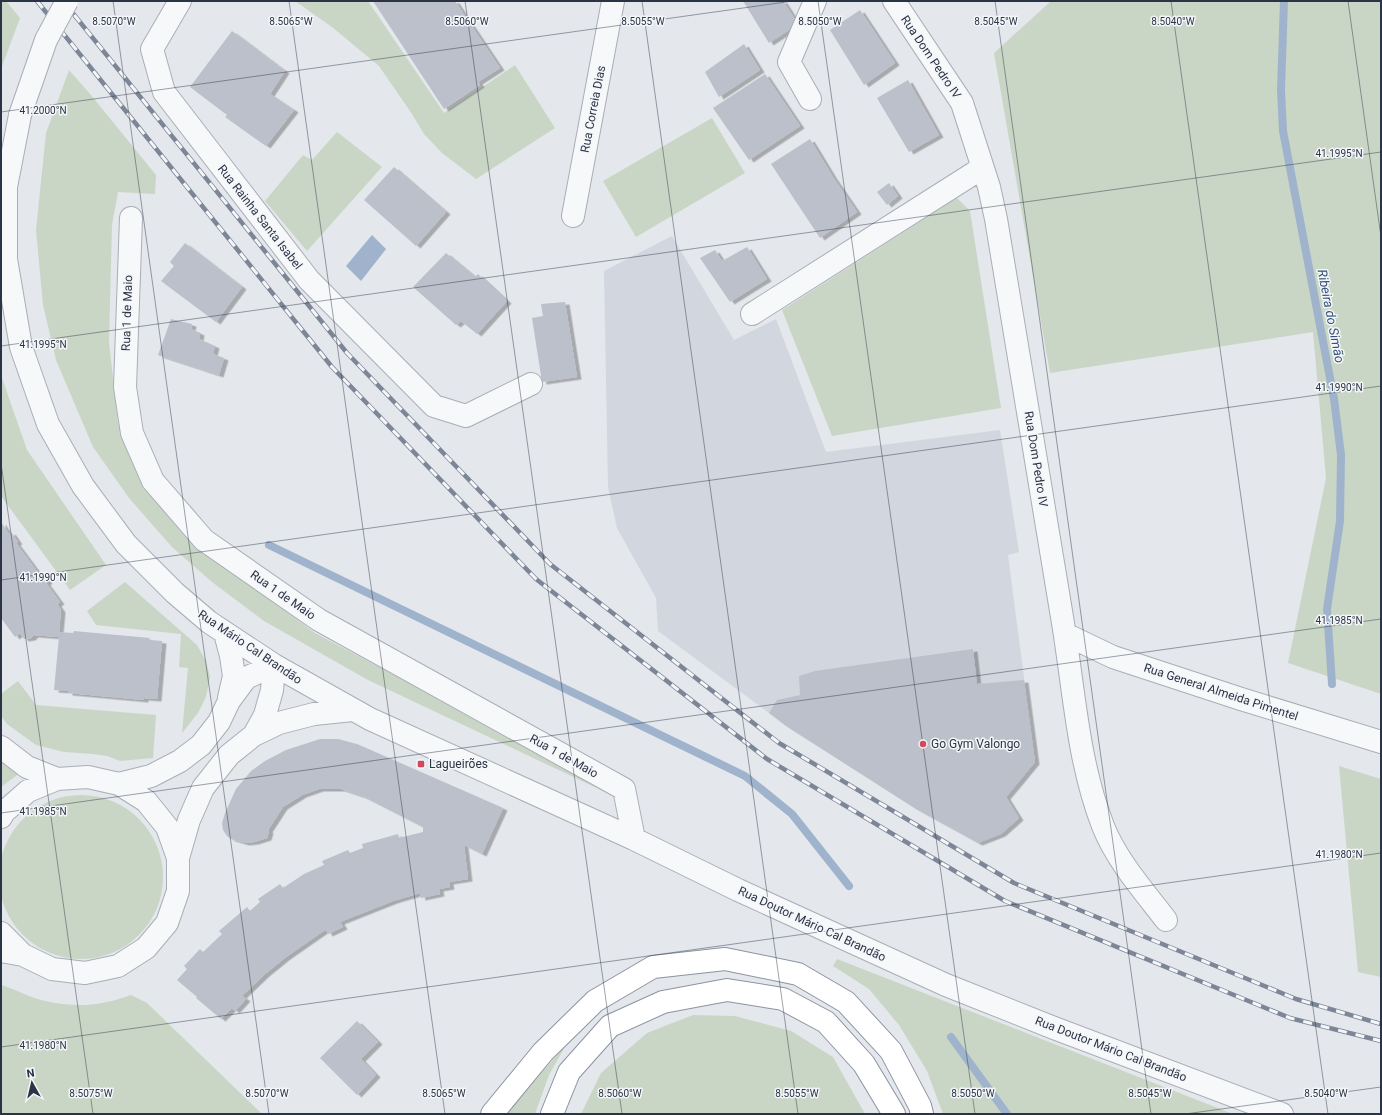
<svg xmlns="http://www.w3.org/2000/svg" width="1382" height="1115" viewBox="0 0 1382 1115" font-family="Roboto,sans-serif">
  <style>
    .built { fill: #d2d6de }
    .green { fill: #c9d6c5 }
    .water { fill: #9fb4cc }
    .lines { fill: none; stroke-linecap: round; stroke-linejoin: round }
    .stream { stroke: #9fb4cc; stroke-width: 8 }
    .building { fill: #bbc0ca; filter: url(#shadow) }
    .minor-casing { stroke: #a9aeb7; stroke-width: 24 }
    .highway-casing { stroke: #8b94a3; stroke-width: 24 }
    .minor { stroke: #f7f8fa; stroke-width: 22 }
    .highway { stroke: #fff; stroke-width: 22 }
    .rail-casing { stroke: #7d8696; stroke-width: 4.5 }
    .rail { stroke: #f4f6f9; stroke-width: 3; stroke-dasharray: 9; stroke-linecap: butt }
    .minor-bridge-casing { stroke: #a9aeb7; stroke-width: 24; stroke-linecap: butt }
    .minor-bridge { stroke: #f7f8fa; stroke-width: 22 }
    .ticks { fill: none; stroke: #2b3445; stroke-width: 1; stroke-opacity: 0.45 }
    .poi-dot { fill: #d1495b; stroke: #f4f6f9; stroke-width: 1.5 }
    .labels { text-anchor: middle; dominant-baseline: central; stroke-width: 3; stroke-linejoin: round; paint-order: stroke }
    .street-label { font-size: 12px; fill: #2b3445; stroke: #f4f6f9 }
    .poi-label { font-size: 12px; fill: #2b3445; stroke: #f4f6f9; text-anchor: start }
    .water-label { font-size: 13px; font-style: italic; fill: #34527a; stroke: #f4f6f9 }
    .ticks-label { font-size: 10px; text-anchor: middle; fill: #2b3445; stroke: #f4f6f9; stroke-width: 3; stroke-linejoin: round; paint-order: stroke }
  </style>
  <defs>
    <filter id="shadow"><feDropShadow dx="4.5" dy="2.5" stdDeviation="0" flood-color="#0004"/></filter>
  </defs>
  <rect width="100%" height="100%" fill="#e4e7ec"/>
  <!-- built -->
  <path class="built" d="M672,236l62,104 42,-21 50,133 174,-22 19,122 -11,3 27,207 -29,35 13,21 -18,16 -23,9 -209,-130 -111,-82 -2,-33 -39,-70 -9,-41 -4,-216z"/>
  <!-- green -->
  <path class="green" d="M1,1h5l14,17 -19,51z
    M295,1h73l76,112 71,-48 40,63 -79,51 -34,-26 -18,-19 -12,-20 -33,-48 -47,-39z
    M1051,1h330v693l-93,-31 38,-185 -13,-146 -263,41 -56,-320z
    M69,70l22,25 65,80 -1,19 -37,-2 -6,33 -3,117 9,81 12,29 107,123 78,58 290,154 13,11 -250,-118 -104,-59 -52,-39 -40,-35 -43,-49 -36,-51 -37,-87 -13,-55 -7,-75 10,-97z
    M712,118l33,55 -109,64 -33,-56z
    M337,132l45,35 -75,84 -42,-50 38,-46 9,5z
    M957,198l13,13 31,197 -169,28 -50,-126z
    M1,375l26,75 79,115 -36,25 -69,-94z
    M125,582l72,63 9,16 4,16 -4,20 -8,16 -16,20 6,-65 -9,-1 2,-33 -85,-9 -9,-14z
    M18,681l18,24 120,10 -3,43 -33,3 -13,-5 -14,-2 -29,-2 -28,-7 -29,-21 -6,-8v-22z
    M1,758l19,15 -19,14z
    M1339,766l42,13v198l-23,-5z
    M-1 877a82 82 0 1 1 164 0a82 82 0 1 1-164 0Z
    M837,959l396,155h-290l-16,-43 -28,-46 -30,-36 -36,-23z
    M1,985c15,4 29,13 44,16 32,7 55,5 86,-6l16,8 115,111h-261z
    M693,1015l42,1 56,15 42,26 32,57h-284l20,-41 46,-40z
    M566,1045l-17,30 -14,39h-30z"/>
  <!-- water -->
  <path class="water" d="M372,235l14,14 -25,32 -15,-15z"/>
  <g class="lines">
    <!-- stream -->
    <path class="stream" d="M1284,1l-3,89 2,41 51,268 7,56 -1,66 -13,88 5,75
      M269,545l476,231 47,38 57,72
      M951,1037l56,77"/>
  </g>
  <!-- building -->
  <path class="building" d="M373,1h82l45,67 -22,14 2,3 -36,24z
    M743,1h40l15,23 -29,19z
    M860,10l35,53 -31,22 -34,-55z
    M232,31l53,40 -15,23 24,16 -28,36 -41,-29 2,-2 -37,-28z
    M744,44l16,26 -41,27 -14,-25z
    M765,74l35,52 -51,34 -36,-52z
    M908,80l31,55 -30,17 -32,-54z
    M810,139l23,38 24,35 -37,26 -49,-74z
    M394,167l52,45 -30,34 -52,-46z
    M889,183l9,13 -11,9 -10,-13z
    M185,243l57,44 -26,35 -55,-41 13,-15 -4,-4z
    M747,247l20,32 -37,23 -30,-44 15,-8 7,11z
    M446,253l29,24 3,-3 29,27 -30,33 -16,-13 -5,4 -43,-38z
    M565,302l12,75 -35,5 -10,-64 11,-2 -2,-12z
    M171,319l21,5 -1,5 9,4 -1,6 16,7 -2,8 11,4 -5,17 -61,-20z
    M1,522l8,12 2,-2 7,10 -2,1 23,31 2,-2 7,9 -2,2 14,19 -3,2 4,6 -2,22 14,1 1,-2 76,7 -1,2 13,1 -5,58 -13,-1v2l-76,-7v-2l-14,-1 5,-53 -25,-2 -3,3 -7,1 -4,-6 -5,4 -14,-19z
    M973,649l4,35 47,-4 11,82 -29,35 13,21 -18,16 -23,9 -62,-34 -130,-83 -17,-13 8,-13 23,-5 -1,-19 16,-5z
    M320,739h18l19,5 146,64 -21,46 -18,-9 4,34 -19,3 1,5 -11,2 1,5 -19,4 -1,-5 -27,8 -53,21 3,5 -15,7 -2,-4 -4,2 -36,25 -21,17 -23,22 4,3 -11,12 -3,-3 -11,11 -25,-21 1,-1 -20,-17 10,-11 -3,-3 16,-17 3,3 19,-18 -3,-3 28,-24 3,4 10,-9 -2,-3 22,-15 3,4 21,-14 20,-9 -2,-4 26,-11 2,3 13,-5 -1,-4 36,-10 1,4 24,-6v-5l-61,-31 -21,-7h-22l-17,6 -19,12 -15,23 1,1 -2,7 -13,4 -9,1 -14,-4 -4,-3 -4,-6 -1,-7 3,-10 11,-24 15,-18 14,-10 21,-11z
    M357,1021l21,21 -17,17 15,16 -19,20 -37,-37z"/>
  <g class="lines">
    <!-- minor casing -->
    <g class="minor-casing">
      <path id="minor" d="M180,1l-28,48 12,43 145,188 125,126 32,10 65,-32
        M894,1l68,102 27,84 7,32c22,132 44,265 66,398 12,70 15,142 41,209 14,35 40,64 63,94
        M810,99l-21,-37 26,-61
        M20,115l-14,72v72l15,88 27,77 35,62 43,58 49,49 34,29 65,43 96,54 264,120 104,51 105,48 103,47 108,43 228,86
        M573,216l40,-215
        M131,218l-6,169 7,46 21,48 51,59 115,80 305,169 10,50
        M752,314l230,-146
        M225,633l6,23 3,20 -5,22
        M1065,634l48,23 128,42 140,43
        M254,735l11,-20 7,-25 2,-25
        M1,747l26,20 30,12
        M119,784l32,-8 29,-15 21,-16 18,-23 10,-21 17,-23 28,-13
        M1,817l3,-5 24,-21 29,-12 31,-2 31,7 27,17 21,26 11,31
        M1,933l22,22
        M1,951l22,4 29,14 33,4 33,-7 28,-18 21,-25 11,-32v-33l11,-38 14,-32 26,-33 25,-20 25,-12 35,-9 39,-4"/>
    </g>
    <!-- highway casing -->
    <g class="highway-casing">
      <path id="highway" d="M492,1114l51,-62 52,-51 58,-34 72,-8 73,15 48,28 45,49 29,55 2,8
        M552,1114l17,-42 41,-46 53,-24 64,-12 56,9 43,23 38,42 30,50"/>
    </g>
    <!-- minor -->
    <use href="#minor" class="minor"/>
    <!-- highway -->
    <use href="#highway" class="highway"/>
    <!-- rail casing -->
    <g class="rail-casing">
      <path id="rail" d="M37,1l295,366 204,212 231,180 238,142 285,117 91,23
        M63,1l284,352 203,211 229,179 235,140 282,116 85,25"/>
    </g>
    <!-- rail -->
    <use href="#rail" class="rail"/>
    <!-- minor-bridge casing -->
    <g class="minor-bridge-casing">
      <path id="minor-bridge" d="M20,115l26,-75 21,-39"/>
    </g>
    <!-- minor-bridge -->
    <use href="#minor-bridge" class="minor-bridge"/>
  </g>
  <!-- ticks -->
  <path class="ticks" d="M113,1l156,1113M289,1l156,1113M465,1l157,1113M642,1l156,1113M818,1l157,1113M995,1l156,1113M1171,1l157,1113M1348,1l33,236M1,112l792,-111M1,346l1380,-194M1,463l92,651M1,580l1380,-194M1,813l1380,-194M1,1047l1380,-194M1185,1114l196,-27"/>
  <!-- markers -->
  <g class="poi-dot">
    <circle cx="923" cy="744" r="4"/>
    <rect x="417" y="760" width="8" height="8" rx="2"/>
  </g>
  <g class="labels">
    <!-- street labels -->
    <g class="street-label">
      <text transform="translate(931 57) rotate(56)">Rua Dom Pedro IV</text>
      <text transform="translate(593 109) rotate(-79)">Rua Correia Dias</text>
      <text transform="translate(260 217) rotate(52)">Rua Rainha Santa Isabel</text>
      <text transform="translate(127 313) rotate(-88)">Rua 1 de Maio</text>
      <text transform="translate(1036 459) rotate(81)">Rua Dom Pedro IV</text>
      <text transform="translate(283 595) rotate(35)">Rua 1 de Maio</text>
      <text transform="translate(250 647) rotate(34)">Rua Mário Cal Brandão</text>
      <text transform="translate(1221 692) rotate(18)">Rua General Almeida Pimentel</text>
      <text transform="translate(564 756) rotate(29)">Rua 1 de Maio</text>
      <text transform="translate(812 924) rotate(25)">Rua Doutor Mário Cal Brandão</text>
      <text transform="translate(1111 1049) rotate(21)">Rua Doutor Mário Cal Brandão</text>
    </g>
    <!-- poi labels -->
    <g class="poi-label">
      <text x="931" y="744">Go Gym Valongo</text>
      <text x="429" y="764">Lagueirões</text>
    </g>
    <!-- water labels -->
    <g class="water-label">
      <text transform="translate(1331 316) rotate(79)">Ribeira do Simão</text>
    </g>
  </g>
  <g class="ticks-label">
    <text x="114" y="25">8.5070°W</text>
    <text x="291" y="25">8.5065°W</text>
    <text x="467" y="25">8.5060°W</text>
    <text x="643" y="25">8.5055°W</text>
    <text x="820" y="25">8.5050°W</text>
    <text x="996" y="25">8.5045°W</text>
    <text x="1173" y="25">8.5040°W</text>
    <text x="43" y="114">41.2000°N</text>
    <text x="1339" y="157">41.1995°N</text>
    <text x="43" y="348">41.1995°N</text>
    <text x="1339" y="391">41.1990°N</text>
    <text x="43" y="581">41.1990°N</text>
    <text x="1339" y="624">41.1985°N</text>
    <text x="43" y="815">41.1985°N</text>
    <text x="1339" y="858">41.1980°N</text>
    <text x="43" y="1049">41.1980°N</text>
    <text x="91" y="1097">8.5075°W</text>
    <text x="267" y="1097">8.5070°W</text>
    <text x="444" y="1097">8.5065°W</text>
    <text x="620" y="1097">8.5060°W</text>
    <text x="797" y="1097">8.5055°W</text>
    <text x="973" y="1097">8.5050°W</text>
    <text x="1150" y="1097">8.5045°W</text>
    <text x="1326" y="1097">8.5040°W</text>
  </g>
  <!-- border -->
  <rect width="1382" height="1115" fill="none" stroke="#2b3445" stroke-width="4"/>
  <!-- north arrow -->
  <g transform="translate(32 1083) rotate(352)" stroke="#f4f6f9" stroke-width="3" paint-order="stroke">
  <path d="M0-3L7 15L0 10L-7 15Z" fill="#2b3445"/>
  <text y="-6" font-size="11" font-weight="bold" text-anchor="middle" fill="#2b3445">N</text>
  </g>
</svg>
